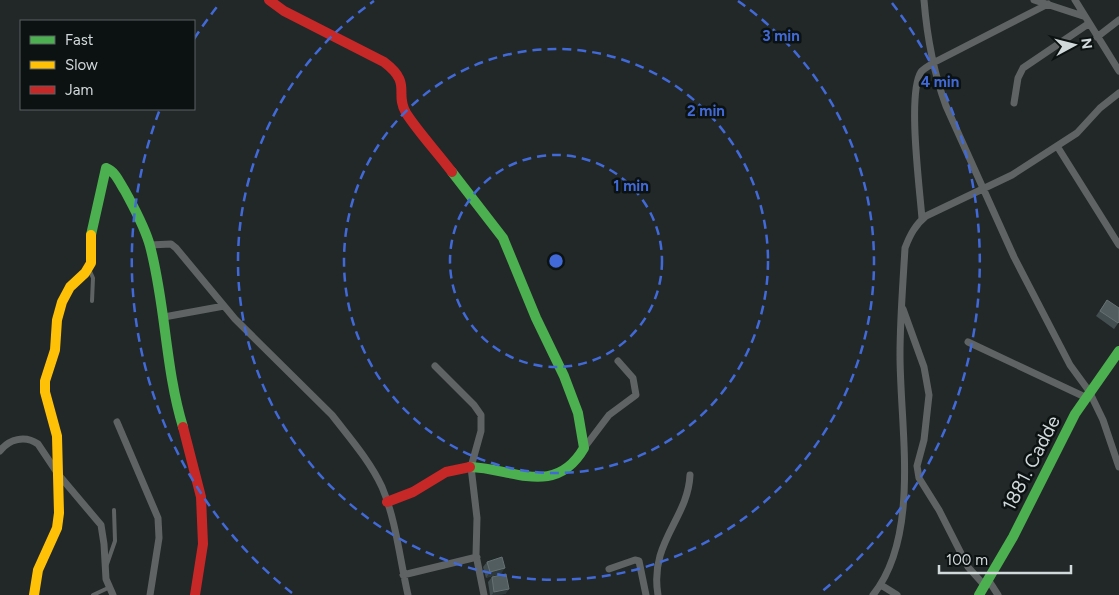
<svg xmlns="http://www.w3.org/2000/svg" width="1119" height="595" viewBox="0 0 1119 595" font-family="Figtree,sans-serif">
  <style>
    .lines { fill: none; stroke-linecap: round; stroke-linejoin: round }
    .lane { stroke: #5f6364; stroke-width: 4 }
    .street { stroke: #5f6364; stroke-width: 7 }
    .fast { stroke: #4caf50; stroke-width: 10 }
    .slow { stroke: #ffc107; stroke-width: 10 }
    .jam { stroke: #c62828; stroke-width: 10 }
    .wall { fill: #434e51 }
    .shaded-wall { fill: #2f383b }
    .building { fill: #525d60; stroke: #667173 }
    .ring { fill: none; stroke: #416ad8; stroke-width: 2.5; stroke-dasharray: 9 6 }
    .labels { text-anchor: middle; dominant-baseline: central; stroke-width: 5; stroke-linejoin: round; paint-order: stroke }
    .street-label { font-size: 19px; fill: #d2d9da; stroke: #0c1112 }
    .centre { fill: #416ad8; stroke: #0c1112; stroke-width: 2.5 }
    .ring-label { font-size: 15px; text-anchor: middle; font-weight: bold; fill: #416ad8; stroke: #0c1112; stroke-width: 5; stroke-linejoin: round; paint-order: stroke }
  </style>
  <rect width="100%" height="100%" fill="#222728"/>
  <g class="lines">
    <!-- lane -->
    <path class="lane" d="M89,269l4,9 -1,23
      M107,564l8,-23 -1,-31
      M93,595l15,-7"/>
    <!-- street -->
    <path class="street" d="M924,0c3,37 9,71 22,106l68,151 56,108 19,26 14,29 16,47
      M1034,0l49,16
      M1075,0l44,71
      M1097,37l22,-17
      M1014,103l4,-25 5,-10 65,-44
      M1057,146l62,99
      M922,219c-2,-29 -15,-125 -1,-147 2,-3 8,-6 12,-9l115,-59
      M150,245l21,-1 5,4 59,71 97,96c17,22 38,46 50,72 14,33 18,73 26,108
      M903,309l21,58 5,28 -5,45 -7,26 2,12 20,32 29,57 17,19
      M164,317l60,-11
      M968,342l117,55
      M435,366l39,39 7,10v16l-10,36 6,51 -1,37 8,40
      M117,422l41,96 1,20 -9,57
      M584,448l25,-33 27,-20 -3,-17 -15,-17
      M0,451c9,-12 25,-16 38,-7l20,30 43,51 3,19 2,35 7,16
      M609,569l26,-9 4,1 7,34
      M403,575l74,-18
      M989,581l9,14
      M881,585l16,10
      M658,595c-9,-53 30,-76 32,-120
      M873,595c48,-60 27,-167 27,-240 0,-36 3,-72 5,-107 5,-13 10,-23 21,-32l86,-41 65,-42 23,-25 19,-15"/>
    <!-- fast -->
    <path class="fast" d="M452,172l51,66 33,80 28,58 14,37 6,35c-29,50 -72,20 -114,19
      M91,235l15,-67c10,4 13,14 19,23 9,17 20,36 25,55 16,60 15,122 33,181
      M979,595l34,-58 62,-123 44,-63"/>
    <!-- slow -->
    <path class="slow" d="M34,595l4,-25 19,-42 2,-15 -2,-77 -12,-44v-11l10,-31 2,-30 5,-18 8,-15 15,-14 6,-10v-28"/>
    <!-- jam -->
    <path class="jam" d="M269,0l15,11 100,51c29,22 10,30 22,51 13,20 31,39 46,59
      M183,427l18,70 2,47 -8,51
      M387,502l26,-10 33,-20 24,-5"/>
  </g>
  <!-- wall -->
  <path class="wall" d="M1107,300l12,22 -5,7 -18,-13z
    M487,562l18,6 -4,5 -15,5 -3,-11z
    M492,577l17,12 -4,5 -15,1 -2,-13z"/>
  <!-- shaded-wall -->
  <path class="shaded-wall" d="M505,568l-4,5 -15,5 4,-6z
    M509,589l-4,5 -13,1 2,-3z"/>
  <!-- building -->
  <path class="building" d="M1107,300l12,8v14l-1,1 -18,-12z
    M502,557l3,11 -15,4 -3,-10z
    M506,574l3,15 -15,3 -2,-15z"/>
  <!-- distance rings -->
  <g class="ring">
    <circle cx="556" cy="261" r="106"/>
    <circle cx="556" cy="261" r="212"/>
    <path d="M738 1A318 318 0 1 1 374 1"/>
    <path d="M292 593A424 424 0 0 1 160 109M194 39A424 424 0 0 1 220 3M892 3A424 424 0 0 1 820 593"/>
  </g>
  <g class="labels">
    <!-- street labels -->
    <g class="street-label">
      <text transform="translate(1031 463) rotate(-63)">1881. Cadde</text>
    </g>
  </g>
  <circle cx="556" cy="261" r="8" class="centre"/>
  <g class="ring-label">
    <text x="781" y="41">3 min</text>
    <text x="940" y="87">4 min</text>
    <text x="706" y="116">2 min</text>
    <text x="631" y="191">1 min</text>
  </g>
  <!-- legend -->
  <rect x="20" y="20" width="175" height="90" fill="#0c1112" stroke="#5b6162"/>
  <rect x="30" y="36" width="25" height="8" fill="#4caf50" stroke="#5b6162"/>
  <text x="65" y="45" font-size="15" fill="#d2d9da">Fast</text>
  <rect x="30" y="61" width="25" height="8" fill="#ffc107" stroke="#5b6162"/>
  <text x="65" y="70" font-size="15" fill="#d2d9da">Slow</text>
  <rect x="30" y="86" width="25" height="8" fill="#c62828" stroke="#5b6162"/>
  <text x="65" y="95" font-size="15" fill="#d2d9da">Jam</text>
  <!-- north arrow -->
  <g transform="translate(1074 45) rotate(83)" stroke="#0c1112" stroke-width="4" paint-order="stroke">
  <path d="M0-4L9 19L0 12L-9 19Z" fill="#d2d9da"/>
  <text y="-8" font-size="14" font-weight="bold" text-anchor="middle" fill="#d2d9da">N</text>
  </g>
  <!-- scale -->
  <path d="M939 565v8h132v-8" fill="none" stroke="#d2d9da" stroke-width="2.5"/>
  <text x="946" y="565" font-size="15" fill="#d2d9da" stroke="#0c1112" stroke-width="4" paint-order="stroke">100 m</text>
</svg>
